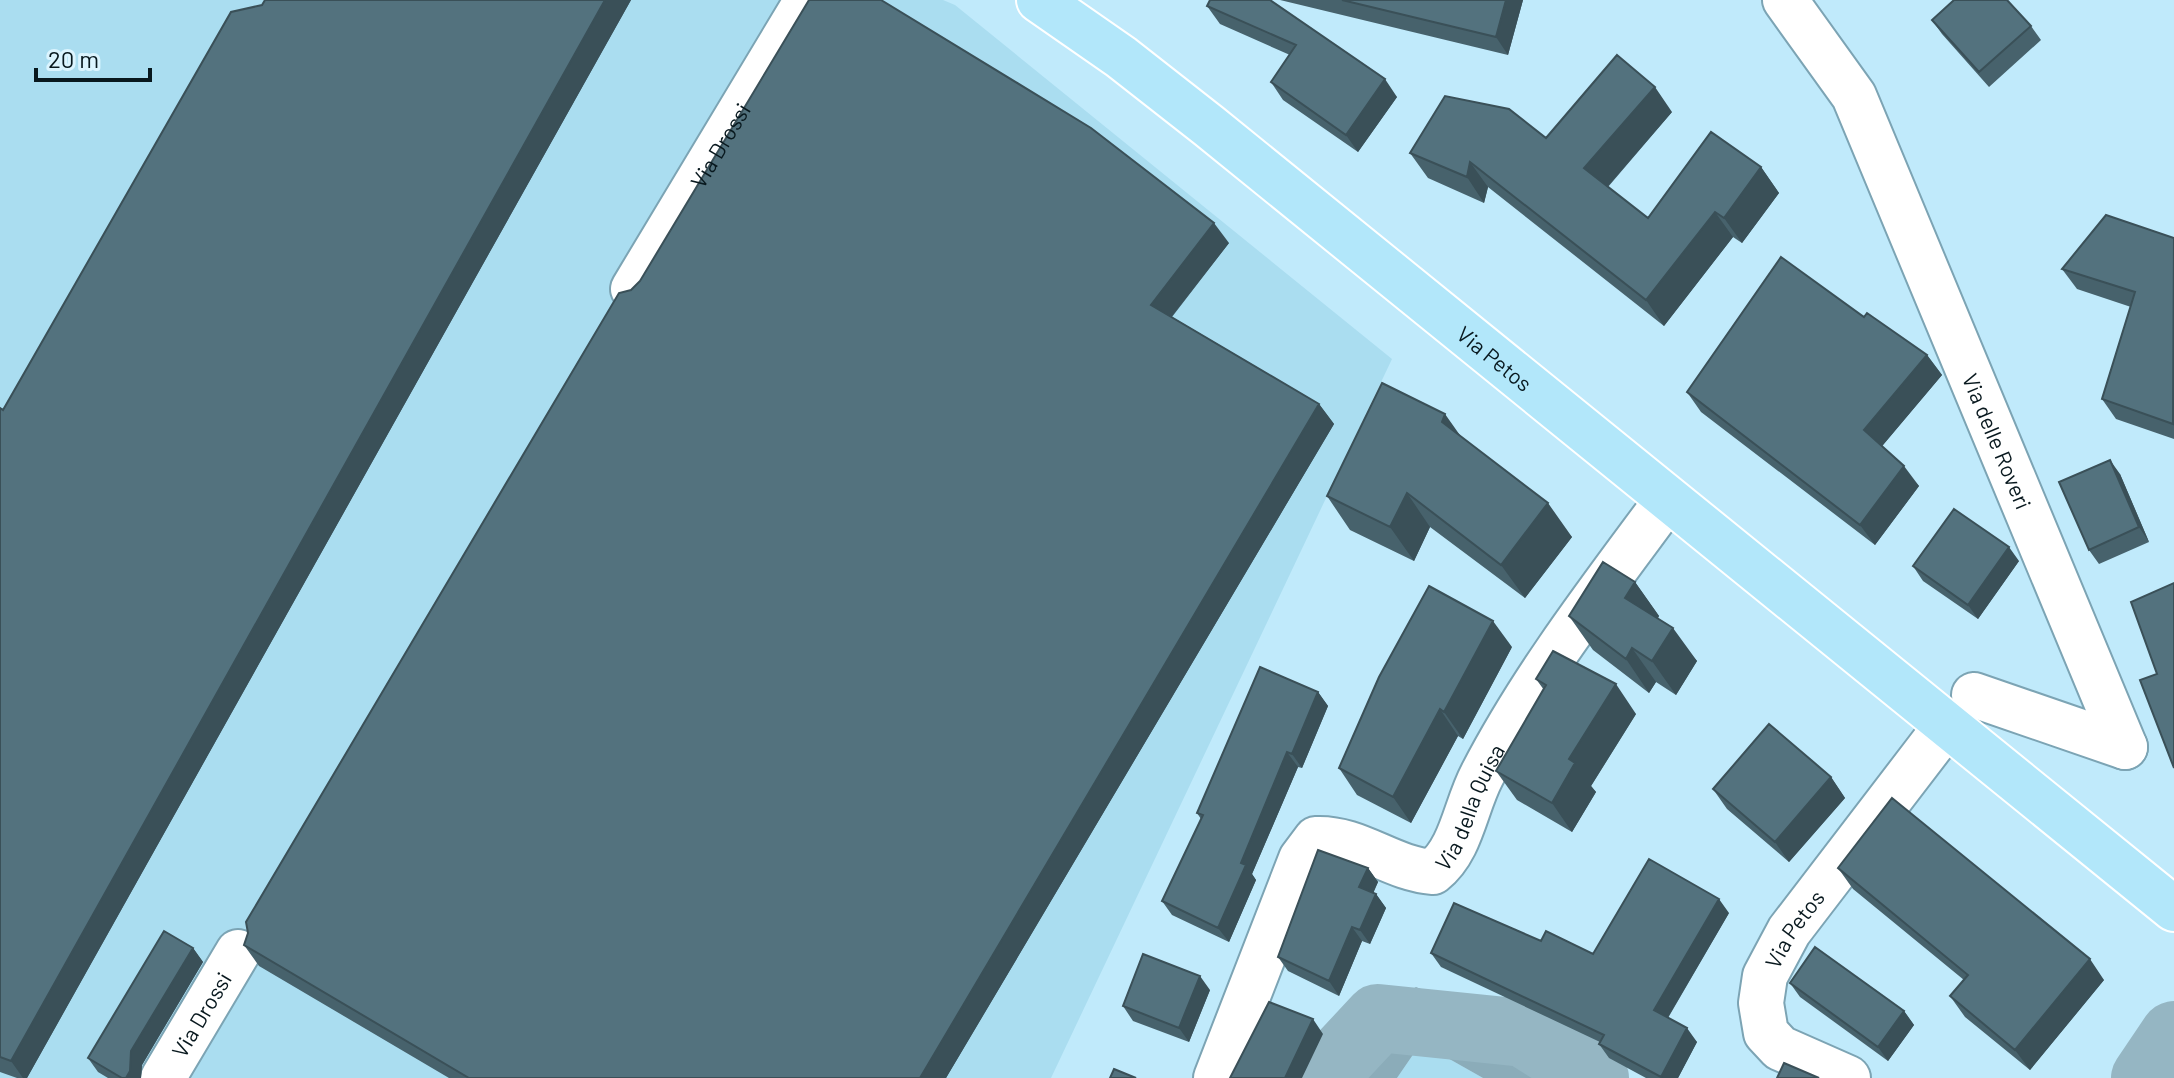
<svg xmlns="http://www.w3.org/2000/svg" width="2174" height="1078" viewBox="0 0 2174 1078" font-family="Barlow,sans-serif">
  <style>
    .built { fill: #aaddf0 }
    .forest { fill: #8bacb9 }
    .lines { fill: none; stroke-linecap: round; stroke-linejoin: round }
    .river { stroke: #95b6c3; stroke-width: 68 }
    .minor-casing { stroke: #7ca4b4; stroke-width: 48 }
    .major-casing { stroke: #fff; stroke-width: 48 }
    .minor { stroke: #fff; stroke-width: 44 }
    .major { stroke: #b2e7fa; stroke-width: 44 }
    .wall { fill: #47626c }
    .shaded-wall { fill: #3a5058 }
    .building { fill: #53727e; stroke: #3a5058; stroke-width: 2 }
    .labels { text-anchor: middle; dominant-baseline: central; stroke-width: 7; stroke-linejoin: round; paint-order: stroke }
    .street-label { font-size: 22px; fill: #08181e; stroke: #dbf4fe }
  </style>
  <rect width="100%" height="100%" fill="#c0eafb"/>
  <!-- built -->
  <path class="built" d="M0,0h943l12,5 437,354 -341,719h-1051z
    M1421,1043l62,35h-86z"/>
  <!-- forest -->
  <path class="forest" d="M1416,987l143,59 50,32h-126l-62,-35 -24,35h-77l36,-54z"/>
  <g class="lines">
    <!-- river -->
    <path class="river" d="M1322,1078l56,-60 146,15 71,45
      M2145,1078l29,-43"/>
    <!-- minor casing -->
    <g class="minor-casing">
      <g id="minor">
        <path id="s1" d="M1785,0l69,96 271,651"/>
        <path id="s2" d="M633,289l174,-289"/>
        <path d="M1974,695l151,52"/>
        <path id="s3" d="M163,1078l75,-126"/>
        <path id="s4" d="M1216,1078l85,-219 15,-20c42,-2 75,30 117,33 29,-23 32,-65 49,-97 50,-97 120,-187 185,-275"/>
        <path id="s5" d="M1848,1078l-68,-30 -14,-15 -5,-30 4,-27 24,-45 157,-205"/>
      </g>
    </g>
    <!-- major casing -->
    <g class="major-casing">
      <g id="major">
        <path id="s6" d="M1039,0l82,57 88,69 965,783"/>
      </g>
    </g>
    <!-- minor -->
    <use href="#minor" class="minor"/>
    <!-- major -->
    <use href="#major" class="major"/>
  </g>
  <!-- wall -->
  <path class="wall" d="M265,0h366l-604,1078h-10l-17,-6v-664l3,2z
    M1210,0l187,97 -39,55 -75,-52 -12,-18 19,-27 -70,-31 -13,-18z
    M1280,0h243l-15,55z
    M1932,20l99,6 10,14 -52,47 -47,-53z
    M1672,112l-64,75 40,31 113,-51 18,26 -37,50 -9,-6 -69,89 -176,-139 -4,16 -56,-25 -18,-25 136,-15z
    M2174,238v201l-58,-20 -14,-20 29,-92 -54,-18 -15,-20z
    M1229,243l-57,74 147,87 15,20 -388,654h-497l-190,-112 -15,-21 387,-655 9,-9z
    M1864,317l63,38 15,20 -60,71 37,40 -44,59 -174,-133 -14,-20z
    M1461,436l111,101 -47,61 -95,-71 -16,34 -64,-31 -23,-34z
    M2120,474l29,68 -50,22 -10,-14z
    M2019,561l-41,58 -55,-38 -10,-15z
    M1635,582l24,34 -1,2 39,43 -21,34 -20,-13 -7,11 -56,-43 -24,-34z
    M1512,647l-49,92 -5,-3 -47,87 -54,-28 -18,-27z
    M1536,679l100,35 -45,72 5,6 -24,40 -55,-32 -21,-29 48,-81z
    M1318,692l10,14 -26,62 -4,-1 -46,107 4,6 -27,62 -57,-27 -10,-14 39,-82 -4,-6z
    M1831,777l14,21 -56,64 -62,-53 -14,-20z
    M1368,868l10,14 -5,10 3,2 10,14 -16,36 -8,-3 -23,55 -51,-25 -10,-14z
    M1838,868l266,112 -74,90 -65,-53 -15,-21 14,-16 -111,-91z
    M1729,913l-61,105 29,24 -19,36h-32l-37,-20 -10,-14 1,-2 -159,-75 -10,-14 110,-12 52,13z
    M193,948l10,14 -61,103 -1,13h-33l-10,-6 -10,-14z
    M1790,983l114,28 10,14 -26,36 -88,-64z
    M1210,990l-21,52 -56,-21 -10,-15z"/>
  <!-- shaded-wall -->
  <path class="shaded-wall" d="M605,0h26l-604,1078h-4l-12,-17z
    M1506,0h17l-15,55 -12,-18z
    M1385,79l12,18 -39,55 -12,-17z
    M1655,87l17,25 -70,81 -18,-25z
    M1470,162l18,25 -4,16 -17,-26z
    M1761,167l18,26 -37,50 -18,-25z
    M1715,212l18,25 -69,89 -18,-26z
    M1214,223l15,20 -64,82 -14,-20z
    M1927,355l15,20 -64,76 -14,-21z
    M1319,404l15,20 -388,654h-26z
    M1445,414l24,34 -27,-26z
    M2110,460l10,14 29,68 -10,-15z
    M1904,466l15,20 -44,59 -15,-20z
    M1407,493l23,34 -16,34 -24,-34z
    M1548,503l24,34 -47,61 -24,-33z
    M2009,547l10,14 -41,58 -10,-14z
    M1635,582l24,34 -10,16 -24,-34z
    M1493,621l19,26 -49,92 -19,-27z
    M1673,628l24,33 -21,34 -24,-34z
    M1632,648l24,34 -7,11 -23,-34z
    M1616,684l20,30 -45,72 5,6 -24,40 -20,-29 17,-44z
    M1318,692l10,14 -26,62 -10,-14z
    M1440,709l18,27 -47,87 -18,-26z
    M1287,752l11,15 -46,107 4,6 -27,62 -11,-14 23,-65z
    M1831,777l14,21 -56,64 -14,-20z
    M1368,868l10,14 -8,19 -11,-14z
    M1376,894l10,14 -16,36 -10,-14z
    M1719,899l10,14 -65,111 -10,-14z
    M1352,927l10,14 -23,55 -10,-15z
    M193,948l10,14 -61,103 -1,13h-15l5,-27z
    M2090,959l14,21 -74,90 -15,-20z
    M1200,976l10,14 -21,52 -10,-14z
    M1904,1011l10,14 -26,36 -10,-14z
    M1313,1019l10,15 -21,44h-17z
    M1687,1028l10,14 -19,36h-17z"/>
  <!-- building -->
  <path class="building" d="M265,0h340l-594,1061 -11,-4v-649l3,2 228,-398 31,-7z
    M809,0h72l210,128 123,95 -63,82 168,99 -399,674h-451l-225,-133 4,-12 -2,-11 373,-629 12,-3 9,-9z
    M1210,0h60l115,79 -39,56 -75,-53 25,-37 -89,-39z
    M1342,0h164l-10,37z
    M1954,0h53l24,26 -52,46 -47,-52z
    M1617,55l38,32 -71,81 64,50 63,-86 50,35 -37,51 -9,-6 -69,88 -176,-138 -3,15 -57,-24 35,-57 64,13 37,29z
    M2106,215l68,23 -1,186 -71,-25 33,-107 -73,-23z
    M1781,257l83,60 3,-4 60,42 -63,75 40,36 -44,59 -173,-133z
    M1382,383l63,31 -3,8 106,81 -47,62 -94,-72 -17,34 -63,-31z
    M2110,460l29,67 -50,23 -30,-68z
    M1954,509l55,38 -41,58 -55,-39z
    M1603,562l32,20 -10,16 48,30 -21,33 -20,-13 -6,11 -57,-43z
    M2174,583v185l-34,-88 17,-6 -26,-72z
    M1429,586l64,35 -49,91 -4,-3 -47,88 -54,-29 40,-91z
    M1553,651l63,33 -47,75 6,4 -23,40 -56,-32 50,-86 -10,-6z
    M1260,667l58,25 -26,62 -5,-2 -46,111 5,2 -28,63 -56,-27 41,-86 -6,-2z
    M1769,724l62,53 -56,65 -62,-53z
    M1892,798l198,161 -75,91 -65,-54 18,-21 -130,-107z
    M1318,850l50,18 -9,19 17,7 -16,36 -8,-3 -23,54 -51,-24z
    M1649,859l70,40 -65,111 33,18 -26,49 -62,-33 5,-9 -173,-82 23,-50 87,38 5,-10 47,23z
    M164,931l29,17 -62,103 -1,20 -4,7h-4l-34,-20z
    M1815,947l89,64 -26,36 -88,-64z
    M1143,954l57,22 -21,52 -56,-22z
    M1269,1002l44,17 -28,59h-55z
    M1784,1063l35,15h-42z
    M1114,1069l22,9h-26z"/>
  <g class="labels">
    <!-- street labels -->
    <g class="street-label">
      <text stroke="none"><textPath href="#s2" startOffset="168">Via Drossi</textPath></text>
      <text stroke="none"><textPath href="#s6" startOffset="580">Via Petos</textPath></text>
      <text stroke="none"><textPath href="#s1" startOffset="492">Via delle Roveri</textPath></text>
      <text stroke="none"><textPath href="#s4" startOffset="458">Via della Quisa</textPath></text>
      <text stroke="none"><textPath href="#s5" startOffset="208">Via Petos</textPath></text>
      <text stroke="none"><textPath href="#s3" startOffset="74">Via Drossi</textPath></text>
    </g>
  </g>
  <!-- scale -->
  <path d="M36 68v12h114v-12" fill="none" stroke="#08181e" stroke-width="4"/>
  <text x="48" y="68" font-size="24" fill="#08181e" stroke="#dbf4fe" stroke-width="6" paint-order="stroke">20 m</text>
</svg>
